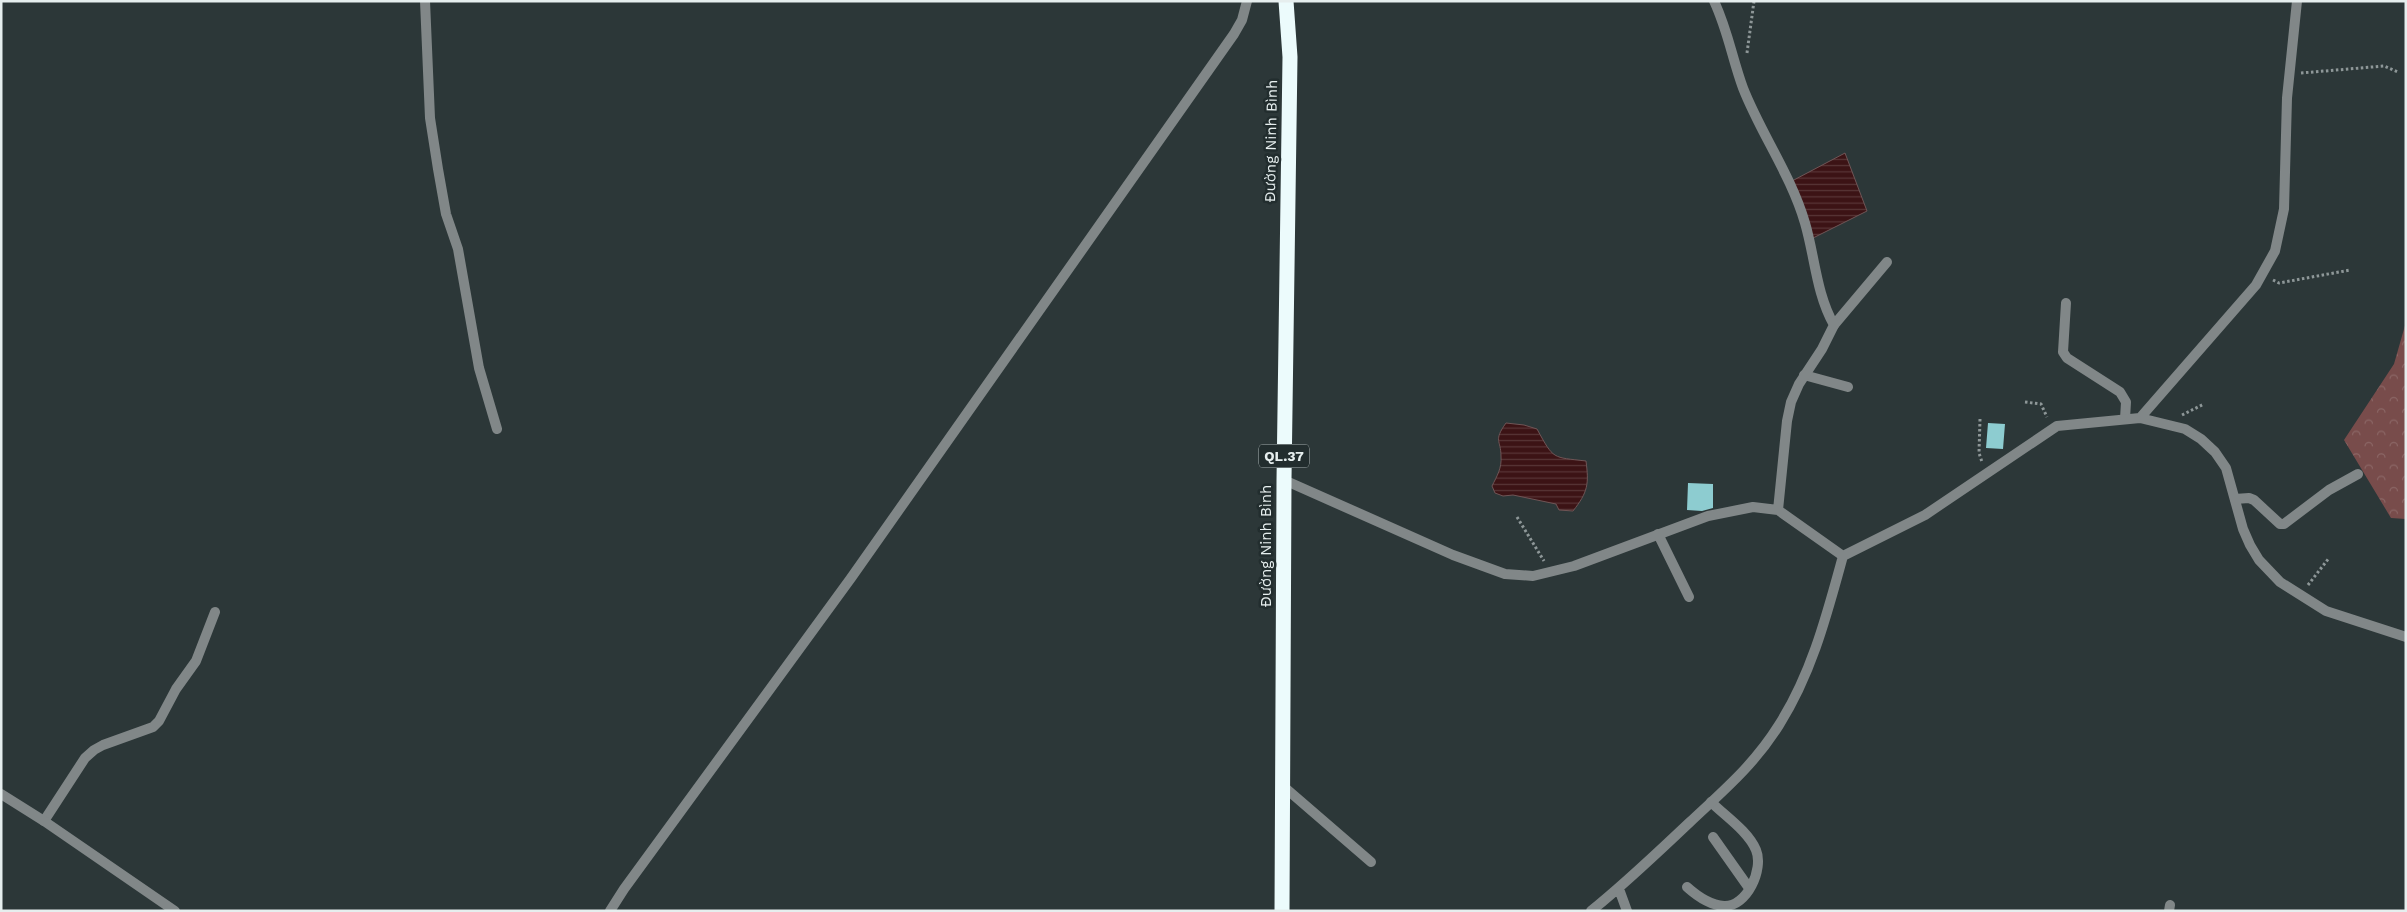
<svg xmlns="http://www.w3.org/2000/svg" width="2407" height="912" viewBox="0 0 2407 912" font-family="'Work Sans',sans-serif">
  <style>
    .forest { fill: url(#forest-crowns) }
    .water { fill: url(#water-rules); stroke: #6f5556 }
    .building { fill: #8dccd0 }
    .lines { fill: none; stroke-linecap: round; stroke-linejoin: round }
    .path { stroke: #8e9798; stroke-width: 3; stroke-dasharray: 2.5 2.5; stroke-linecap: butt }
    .lane { stroke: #818788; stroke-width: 10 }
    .street { stroke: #818788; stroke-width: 10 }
    .highway { stroke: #ecfbfc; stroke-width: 15 }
    .labels { text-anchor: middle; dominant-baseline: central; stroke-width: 5; stroke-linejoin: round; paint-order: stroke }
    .shield { fill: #222d2e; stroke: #abb4b4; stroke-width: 1 }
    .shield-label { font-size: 14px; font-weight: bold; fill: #e6eeee }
    .street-label { font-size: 15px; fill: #e6eeee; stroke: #222d2e }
  </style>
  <defs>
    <pattern id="forest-crowns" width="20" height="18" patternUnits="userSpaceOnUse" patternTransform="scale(1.25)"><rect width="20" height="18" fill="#784c4b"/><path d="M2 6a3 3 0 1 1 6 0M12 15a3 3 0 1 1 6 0" fill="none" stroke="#8b6665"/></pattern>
    <pattern id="water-rules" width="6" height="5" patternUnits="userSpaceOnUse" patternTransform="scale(1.25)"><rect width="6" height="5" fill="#3c1315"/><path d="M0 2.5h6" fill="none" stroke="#583637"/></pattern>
  </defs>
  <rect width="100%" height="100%" fill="#2c3738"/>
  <!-- forest -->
  <path class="forest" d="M2406,322v197l-15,-1 -47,-78 50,-76z"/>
  <!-- water -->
  <path class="water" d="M1845,153l22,58 -54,27 -21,-57z
    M1506,423l18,2 13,4c17,31 15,28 49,32 3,23 2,31 -13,50l-14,-1 -3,-6 -43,-9 -10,1 -8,-3 -3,-7c5,-10 10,-18 9,-30 0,-16 -8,-15 5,-33z"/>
  <!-- building -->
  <path class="building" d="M1988,423l17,1 -2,25 -17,-1z
    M1688,483l25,1v24l-11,3 -15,-1z"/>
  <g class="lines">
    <!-- path -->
    <path class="path" d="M1747,53l7,-52
      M2301,73l83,-7 14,6
      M2273,280l6,3 71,-13
      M2025,402l16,2 6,13
      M2182,415l22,-11
      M1980,419l-1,34 3,9
      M1517,517l27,44
      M2308,585l21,-27"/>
    <!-- lane -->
    <path class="lane" d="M425,1l5,117 8,51 8,45 12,35 21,119 18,61
      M2066,303l-3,49 4,6 53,34 6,10 -1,17
      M1834,325l53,-63
      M1804,375l44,12
      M2235,499l14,-1 5,2 26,24h4l45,-34 29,-16
      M1658,534l31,63
      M1283,786l88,76
      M44,821l41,-63 9,-8 9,-5 50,-18 6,-6 17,-32 20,-28 19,-49
      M1713,837l36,51
      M1687,887c10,9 22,18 37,19 23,1 40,-37 32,-56 -8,-19 -31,-34 -45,-48"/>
    <!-- street -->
    <path class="street" d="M1714,1c14,30 18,57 29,87 18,46 48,87 62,135 10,34 11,70 29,102l-12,24 -23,35 -8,18 -4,19 -9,89
      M2140,418l116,-133 19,-34 9,-42 3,-111 10,-97
      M1284,480l169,75 52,19 28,2 41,-10 134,-50 45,-9 25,3 65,46
      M1,794l43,27 131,90
      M1619,889l8,22
      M610,911l14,-22 227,-311 383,-544 8,-14 5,-19
      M1591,911c35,-28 67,-59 99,-89 34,-32 64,-57 89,-97 33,-52 48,-111 64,-169l82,-41 132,-89 83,-8 45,11 16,10 14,13 11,16 17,61 7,16 9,15 21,22 46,29 80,26
      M2169,911l1,-6"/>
    <!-- highway -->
    <path class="highway" d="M1282,911l2,-431 6,-423 -4,-56"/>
  </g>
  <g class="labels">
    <!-- shield labels -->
    <rect class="shield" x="1259" y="444.5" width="50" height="23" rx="4"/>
    <g class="shield-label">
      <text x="1284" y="456">QL.37</text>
    </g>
    <!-- street labels -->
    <g class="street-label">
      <text transform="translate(1271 141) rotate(-89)">Đường Ninh Bình</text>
      <text transform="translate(1266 546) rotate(-90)">Đường Ninh Bình</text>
    </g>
  </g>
  <!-- border -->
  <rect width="2407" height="912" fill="none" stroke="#e6eeee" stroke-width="5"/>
</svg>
